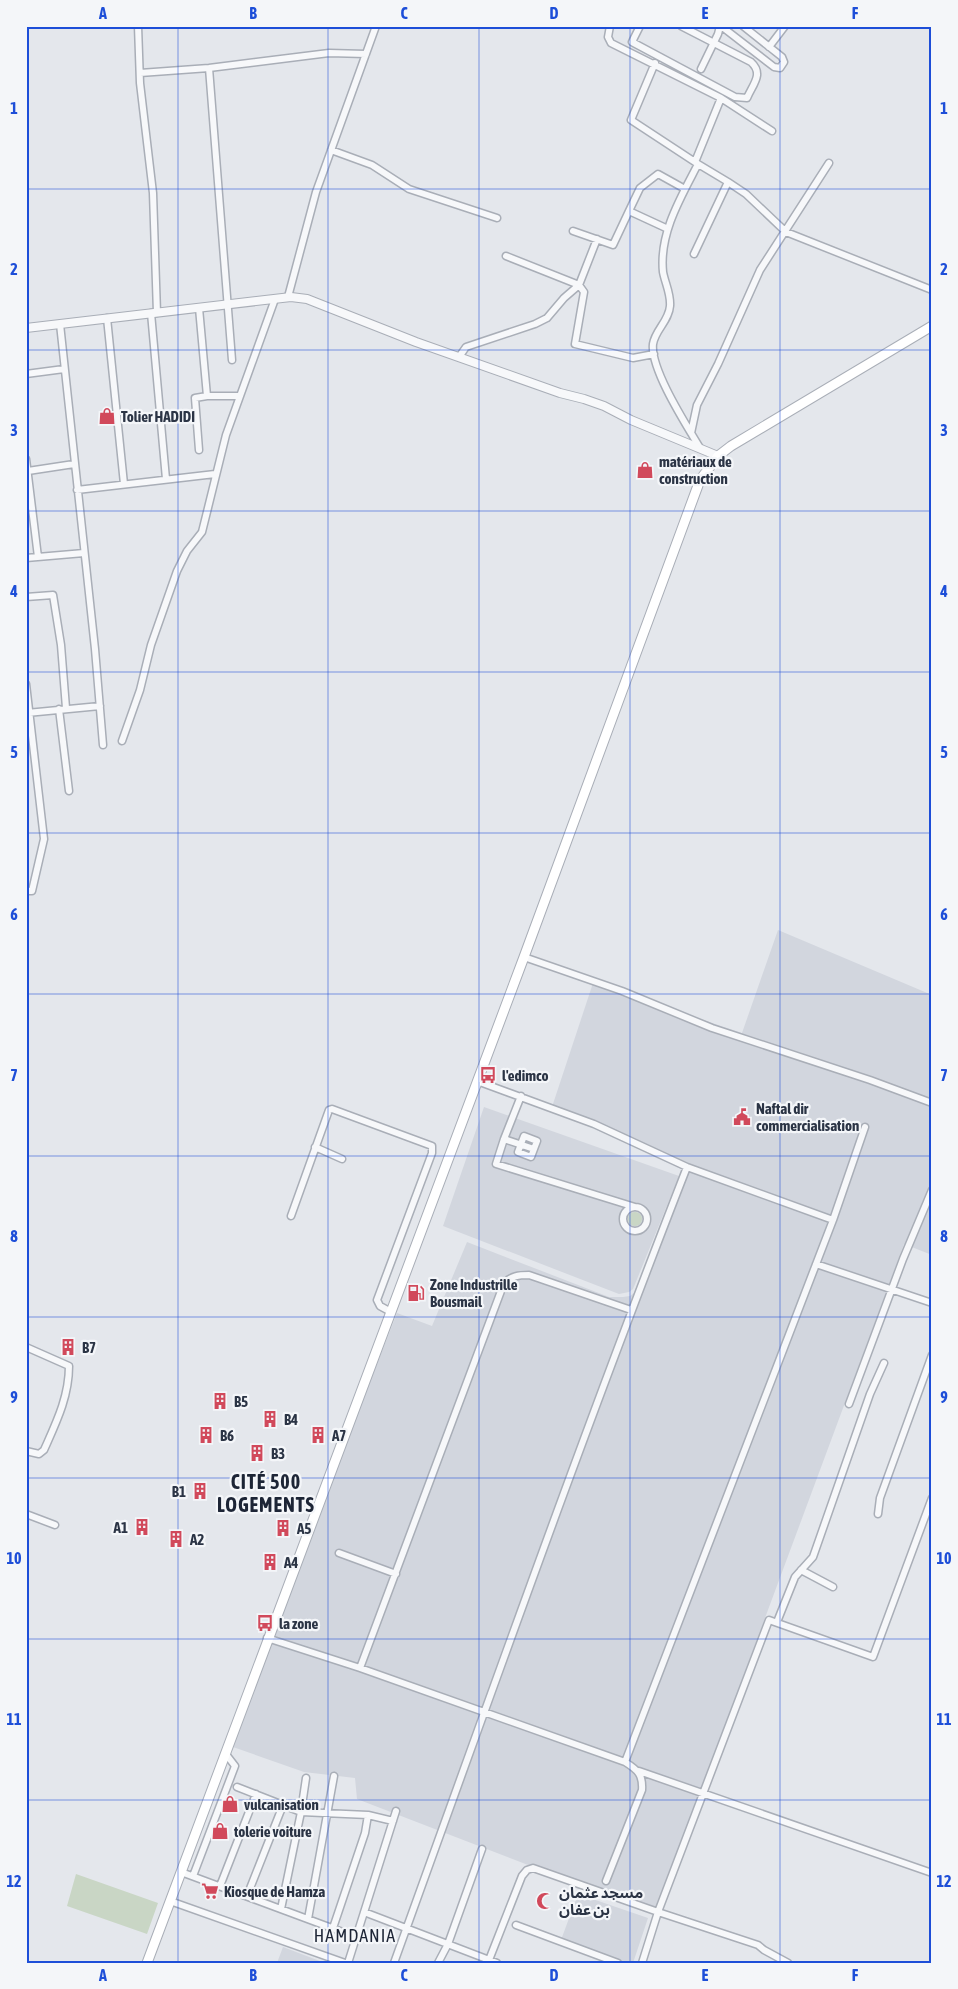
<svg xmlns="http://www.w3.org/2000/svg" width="958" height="1989" viewBox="0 0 958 1989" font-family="'Asap Condensed','Noto Sans Arabic',sans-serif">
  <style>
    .built { fill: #d2d6de }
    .green { fill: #c9d6c5 }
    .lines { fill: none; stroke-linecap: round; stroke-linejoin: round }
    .minor-casing { stroke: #a9aeb7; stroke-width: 9 }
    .tertiary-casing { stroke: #a9aeb7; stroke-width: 10 }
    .secondary-casing { stroke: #a9aeb7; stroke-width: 11 }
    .minor { stroke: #f7f8fa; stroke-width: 6 }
    .tertiary { stroke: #f7f8fa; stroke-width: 8 }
    .secondary { stroke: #fff; stroke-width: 9 }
    .grid { fill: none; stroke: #1d4ed8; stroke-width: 1; stroke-opacity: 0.55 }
    .labels { text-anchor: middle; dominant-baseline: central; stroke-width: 4.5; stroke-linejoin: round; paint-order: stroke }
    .poi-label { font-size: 15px; font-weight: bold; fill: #2b3445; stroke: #f4f6f9; text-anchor: start }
    .quarter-label { font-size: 18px; letter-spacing: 1px; fill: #1d2536; stroke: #f4f6f9 }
    .district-label { font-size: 20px; font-weight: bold; letter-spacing: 1px; fill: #1d2536; stroke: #f4f6f9 }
    .neatline { fill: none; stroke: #1d4ed8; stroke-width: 2 }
    .grid-label { font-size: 16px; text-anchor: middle; font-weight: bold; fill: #1d4ed8 }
  </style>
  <rect width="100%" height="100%" fill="#e4e7ec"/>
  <!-- built -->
  <path class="built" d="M778,930l154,65v187l-10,21 10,4v48l-28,-11 -249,670 -298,-115 -2,-21 -51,-6 -71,-25 114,-307 50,-127 35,13 35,-84 142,55h14l7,-1 4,-3 52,-131 -135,-52 42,-127 149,50z
    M484,1107l195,69 -46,113 -4,3 -10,2 -176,-68z
    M578,1894l70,24 -15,45h-14l-58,-23z
    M283,1947l42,16h-48z"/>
  <!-- green -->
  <path class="green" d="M628 1219a7 7 0 1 1 14 0a7 7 0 1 1-14 0Z
    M76,1874l82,29 -11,31 -80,-28z"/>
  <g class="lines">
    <!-- minor casing -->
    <g class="minor-casing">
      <path id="minor" d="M138,26l2,57 13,110 4,120
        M610,26l-2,11 3,6 110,55 51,33
        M640,26l-8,16 103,55 12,1c6,-14 17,-24 4,-36l-70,-36
        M721,26l53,41 6,1 4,-6 -2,-5 -39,-31
        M769,47l16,-21
        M655,63l-24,57 67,44c-17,33 -39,69 -35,108 2,11 8,22 7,34 -1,15 -15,24 -17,38 -3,25 34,82 47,104
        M209,68l23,292
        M701,69l17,-35 2,-8
        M140,73l69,-5 120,-15 37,1
        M331,150l41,15 37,24 88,29
        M695,162l26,-64
        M728,182l18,12 40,38 146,58
        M668,229l-39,-18 11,-23 18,-14 27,15
        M573,231l40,14 16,-34
        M694,254l34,-72 -30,-18
        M506,256l73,29 18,-46
        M288,297l28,-105 60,-166
        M199,308l8,88
        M151,313l15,166
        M107,318l17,166
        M60,324l35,325 8,96
        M459,357l7,-10 69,-23 12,-6 17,-20 15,-13 5,7 -9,52 58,14 21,-4
        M26,374l38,-5
        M691,433l6,-28 21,-41 42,-94 69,-107
        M199,450l-4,-52 12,-2h33
        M26,459l12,98
        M28,471l46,-7
        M77,490l138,-16
        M26,558l58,-5
        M26,597l27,-2 8,50 5,63
        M26,684l18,155 -12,52h-6
        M59,709l10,82
        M27,713l73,-7
        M122,741l18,-51 11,-45 26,-74 10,-20 15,-19 24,-97 49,-136
        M524,957l98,34 90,37 158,52 62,23
        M477,1081l117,43 93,43 146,53
        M521,1096l-17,43 -8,25 139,43
        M504,1139l30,10 3,-8 -13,-5 -6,16 13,5 3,-8
        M315,1147l27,12
        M623 1219a12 12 0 1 1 24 0a12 12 0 1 1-24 0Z
        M291,1216l38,-106 3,-1 100,37v7l-55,147 3,6 11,6
        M816,1264l116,39
        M26,1347l43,19c0,31 -13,57 -25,84l-5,4 -13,-3
        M849,1404l54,-145 29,-69
        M26,1514l29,11
        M878,1514l2,-16 52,-143
        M339,1553l57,21
        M801,1570l32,17
        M777,1622l18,-45 18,-20 57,-163 14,-31
        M267,1638l93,30 265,94c13,8 18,13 17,28l-36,91
        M360,1668l144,-385c8,-7 14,-8 25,-8l102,35
        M625,1762l208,-542 32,-93
        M639,1771l293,102
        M237,1787l64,25 67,3 25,6
        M181,1872l175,65
        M193,1876l42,-110 -10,-13
        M220,1886l36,-92
        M247,1896l36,-91
        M170,1901l175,62
        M281,1909l20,-97 5,-34
        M364,1912l133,51
        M308,1919l26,-143
        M516,1925l102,38
        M333,1928l32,-95 3,-18
        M489,1960l33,-84 5,-6 6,-2 125,44 -16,51
        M348,1963l48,-152
        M394,1963c96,-266 190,-532 293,-796
        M438,1963l10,-19 34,-95
        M788,1963l-24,-13 -6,-5 -100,-33 111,-292 104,37 59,-159"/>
    </g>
    <!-- tertiary casing -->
    <g class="tertiary-casing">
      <path id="tertiary" d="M26,328l265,-31 16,2 109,43 144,51 24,6 20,7 27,14 87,36"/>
    </g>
    <!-- secondary casing -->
    <g class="secondary-casing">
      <path id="secondary" d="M147,1963l377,-1006 176,-477 18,-24 13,-10 201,-120"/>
    </g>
    <!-- minor -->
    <use href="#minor" class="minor"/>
    <!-- tertiary -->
    <use href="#tertiary" class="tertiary"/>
    <!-- secondary -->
    <use href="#secondary" class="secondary"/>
  </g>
  <!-- grid -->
  <path class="grid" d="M178,26v1937M328,26v1937M479,26v1937M630,26v1937M780,26v1937M26,189h906M26,350h906M26,511h906M26,672h906M26,833h906M26,994h906M26,1156h906M26,1317h906M26,1478h906M26,1639h906M26,1800h906"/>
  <!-- icons -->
  <defs>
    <g id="shop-bare" transform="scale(1.35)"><path d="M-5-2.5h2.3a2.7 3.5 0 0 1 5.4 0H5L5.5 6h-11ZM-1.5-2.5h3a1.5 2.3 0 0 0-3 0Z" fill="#d1495b" stroke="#f4f6f9" stroke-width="2.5" paint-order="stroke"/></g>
    <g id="bus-bare" transform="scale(1.35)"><path d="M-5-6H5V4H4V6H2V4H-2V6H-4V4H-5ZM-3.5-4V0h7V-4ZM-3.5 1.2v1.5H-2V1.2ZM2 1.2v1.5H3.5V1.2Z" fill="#d1495b" stroke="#f4f6f9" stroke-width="2.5" paint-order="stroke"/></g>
    <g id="civic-bare" transform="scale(1.35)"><path d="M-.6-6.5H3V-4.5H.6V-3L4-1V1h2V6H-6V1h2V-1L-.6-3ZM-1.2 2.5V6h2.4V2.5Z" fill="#d1495b" stroke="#f4f6f9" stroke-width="2.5" paint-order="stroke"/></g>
    <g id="fuel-bare" transform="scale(1.35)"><path d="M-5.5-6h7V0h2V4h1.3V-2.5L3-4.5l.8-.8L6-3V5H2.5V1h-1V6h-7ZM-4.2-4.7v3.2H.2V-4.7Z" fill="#d1495b" stroke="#f4f6f9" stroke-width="2.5" paint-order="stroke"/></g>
    <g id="building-bare" transform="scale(1.35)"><path d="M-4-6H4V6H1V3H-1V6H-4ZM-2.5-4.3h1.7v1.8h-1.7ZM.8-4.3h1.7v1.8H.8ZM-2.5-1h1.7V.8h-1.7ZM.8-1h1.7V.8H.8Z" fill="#d1495b" stroke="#f4f6f9" stroke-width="2.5" paint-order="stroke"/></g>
    <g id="supermarket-bare" transform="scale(1.35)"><path d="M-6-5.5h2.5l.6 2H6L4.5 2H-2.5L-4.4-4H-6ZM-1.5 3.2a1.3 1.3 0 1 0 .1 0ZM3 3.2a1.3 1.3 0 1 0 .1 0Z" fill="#d1495b" stroke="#f4f6f9" stroke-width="2.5" paint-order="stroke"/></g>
    <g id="mosque-bare" transform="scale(1.35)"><path d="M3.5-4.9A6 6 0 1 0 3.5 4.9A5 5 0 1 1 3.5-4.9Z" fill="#d1495b" stroke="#f4f6f9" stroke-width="2.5" paint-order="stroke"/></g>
  </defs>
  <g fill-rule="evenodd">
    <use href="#shop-bare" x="107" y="416"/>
    <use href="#shop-bare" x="645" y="470"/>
    <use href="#bus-bare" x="488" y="1075"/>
    <use href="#civic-bare" x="742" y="1117"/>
    <use href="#fuel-bare" x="416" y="1293"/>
    <use href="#building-bare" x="68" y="1347"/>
    <use href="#building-bare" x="220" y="1401"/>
    <use href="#building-bare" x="270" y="1419"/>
    <use href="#building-bare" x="206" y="1435"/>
    <use href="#building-bare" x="318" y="1435"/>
    <use href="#building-bare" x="257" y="1453"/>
    <use href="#building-bare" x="200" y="1491"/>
    <use href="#building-bare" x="142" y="1527"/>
    <use href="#building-bare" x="283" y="1528"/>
    <use href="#building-bare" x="176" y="1539"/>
    <use href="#building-bare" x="270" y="1562"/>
    <use href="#bus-bare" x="265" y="1623"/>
    <use href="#shop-bare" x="230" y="1804"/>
    <use href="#shop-bare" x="220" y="1831"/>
    <use href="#supermarket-bare" x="210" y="1891"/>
    <use href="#mosque-bare" x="545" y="1901"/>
  </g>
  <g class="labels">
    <!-- poi labels -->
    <g class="poi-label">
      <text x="121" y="416">Tolier HADIDI</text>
      <text x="659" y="461">matériaux de<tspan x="659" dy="17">construction</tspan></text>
      <text x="502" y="1075">l'edimco</text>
      <text x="756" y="1108">Naftal dir<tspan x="756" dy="17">commercialisation</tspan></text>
      <text x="430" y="1284">Zone Industrille<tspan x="430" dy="17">Bousmail</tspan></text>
      <text x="82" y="1347">B7</text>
      <text x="234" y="1401">B5</text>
      <text x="284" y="1419">B4</text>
      <text x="220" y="1435">B6</text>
      <text x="332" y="1435">A7</text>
      <text x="271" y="1453">B3</text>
      <text x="186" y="1491" text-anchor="end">B1</text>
      <text x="128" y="1527" text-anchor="end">A1</text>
      <text x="297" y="1528">A5</text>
      <text x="190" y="1539">A2</text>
      <text x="284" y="1562">A4</text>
      <text x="279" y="1623">la zone</text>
      <text x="244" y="1804">vulcanisation</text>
      <text x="234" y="1831">tolerie voiture</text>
      <text x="224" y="1891">Kiosque de Hamza</text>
      <text x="559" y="1892">مسجد عثمان<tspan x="559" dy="17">بن عفان</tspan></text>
    </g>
    <!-- quarter labels -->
    <g class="quarter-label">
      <text x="355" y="1935">HAMDANIA</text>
    </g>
    <!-- district labels -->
    <g class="district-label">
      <text x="266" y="1481">CITÉ 500<tspan x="266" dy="23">LOGEMENTS</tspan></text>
    </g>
  </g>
  <!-- border -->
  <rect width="958" height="1989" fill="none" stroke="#f4f6f9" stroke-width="55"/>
  <rect x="28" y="28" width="902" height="1934" class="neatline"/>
  <g class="grid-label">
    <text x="103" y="19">A</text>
    <text x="253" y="19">B</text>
    <text x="404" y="19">C</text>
    <text x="554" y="19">D</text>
    <text x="705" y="19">E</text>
    <text x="855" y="19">F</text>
    <text x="14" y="114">1</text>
    <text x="944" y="114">1</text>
    <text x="14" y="275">2</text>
    <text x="944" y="275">2</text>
    <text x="14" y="436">3</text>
    <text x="944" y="436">3</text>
    <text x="14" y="597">4</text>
    <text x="944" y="597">4</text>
    <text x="14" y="758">5</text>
    <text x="944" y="758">5</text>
    <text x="14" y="920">6</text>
    <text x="944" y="920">6</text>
    <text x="14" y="1081">7</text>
    <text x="944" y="1081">7</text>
    <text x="14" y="1242">8</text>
    <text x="944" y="1242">8</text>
    <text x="14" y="1403">9</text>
    <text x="944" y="1403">9</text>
    <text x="14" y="1564">10</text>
    <text x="944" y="1564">10</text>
    <text x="14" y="1725">11</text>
    <text x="944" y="1725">11</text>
    <text x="14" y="1887">12</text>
    <text x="944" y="1887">12</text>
    <text x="103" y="1981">A</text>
    <text x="253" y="1981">B</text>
    <text x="404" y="1981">C</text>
    <text x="554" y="1981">D</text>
    <text x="705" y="1981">E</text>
    <text x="855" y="1981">F</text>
  </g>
</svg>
